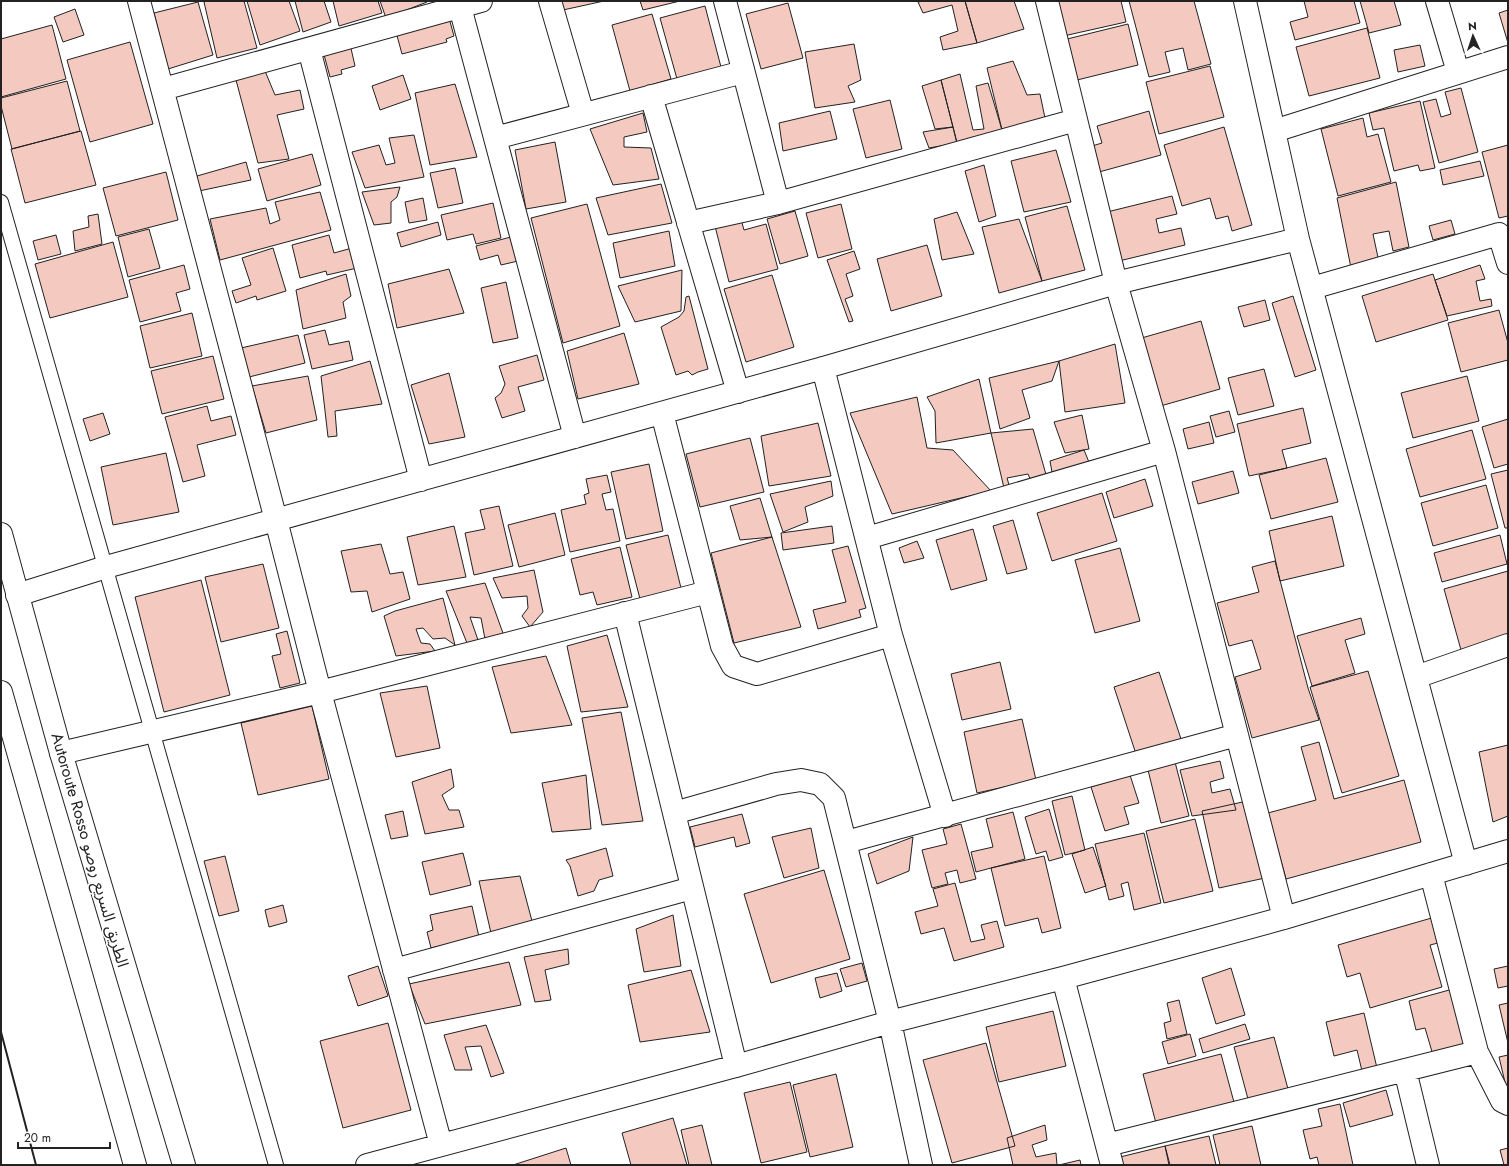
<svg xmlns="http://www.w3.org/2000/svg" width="1509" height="1166" viewBox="0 0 1509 1166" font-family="Jost,'Noto Sans Arabic',sans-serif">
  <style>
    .building { fill: #f3c9c0; stroke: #222 }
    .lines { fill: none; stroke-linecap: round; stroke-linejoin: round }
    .service-casing { stroke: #222; stroke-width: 16 }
    .minor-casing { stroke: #222; stroke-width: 24 }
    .trunk-casing { stroke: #222; stroke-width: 24 }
    .service { stroke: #fff; stroke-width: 14 }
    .minor { stroke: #fff; stroke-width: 22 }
    .trunk { stroke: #fff; stroke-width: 22 }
    .wall { stroke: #222; stroke-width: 2 }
    .labels { text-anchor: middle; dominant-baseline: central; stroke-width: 3; stroke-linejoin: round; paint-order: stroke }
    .street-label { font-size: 16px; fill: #222; stroke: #fff }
  </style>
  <rect width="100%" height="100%" fill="#fff"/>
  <!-- building -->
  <path class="building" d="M206,1h38l13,47 -40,10 -13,-56z
    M247,1h42l11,30 -40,14z
    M295,1h29l7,21 -28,10z
    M333,1h45l4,12 -43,13z
    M380,1h47v1l-41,16z
    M561,1h43l-41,9z
    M640,1h40l-37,9z
    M923,1h42l12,42 -34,7 -3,-13 18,-6 -6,-26 -29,8 -5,-11z
    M965,1h49l10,28 -47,14z
    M1050,1h71l5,21 -67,15z
    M1129,1h65l17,63 -23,6 -5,-22 -18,4 5,20 -21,5z
    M1304,1h50l6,22 -65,17 -5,-18 18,-5z
    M1360,1h34l7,24 -32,8z
    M198,2l15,53 -45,14 -14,-56z
    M788,3l15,55 -42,11 -15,-55z
    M705,6l16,61 -44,12 -17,-61z
    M75,9l9,26 -21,7 -9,-25z
    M1508,10v33l-9,-30z
    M652,14l19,65 -41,12 -18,-66z
    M449,18l5,18 -8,3 1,3 -45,12 -6,-22z
    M1128,24l10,41 -65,16 -10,-41z
    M52,25l14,54 -65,18v-58z
    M1367,28l13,50 -71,18 -13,-49z
    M130,42l23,82 -63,18 -23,-82z
    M350,44l5,22 -14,4 1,4 -12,3 -7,-26z
    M854,44l7,36 -13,6 7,16 -40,6 -10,-56z
    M1420,45l5,21 -27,6 -4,-22z
    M1013,61l14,34 13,-1 5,24 -43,12 -15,-62z
    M1210,66l14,51 -65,17 -13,-52z
    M265,71l10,24 25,-5 4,19 -27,6 12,44 -31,4 -22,-83z
    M960,74l13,56 11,-1 -8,-43 12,-3 14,47 -45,13 -16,-63z
    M403,75l8,24 -31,11 -8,-24z
    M941,80l12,47 -18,2 -13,-43z
    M67,81l13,50 -68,18 -11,-43v-8z
    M455,84l22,73 -47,8 -15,-72z
    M1461,88l17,64 -39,11 -16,-61 13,-3 5,18 10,-3 -6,-22z
    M890,100l12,49 -36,9 -13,-49z
    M1420,101l15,67 -15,3 -2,-6 -24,6 -10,-43 -11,2 -4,-17z
    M830,111l7,28 -54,12 -4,-28z
    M1149,111l12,44 -62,17 -7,-26 10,-3 -5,-17z
    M643,113l4,19 -23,5v10l27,1 8,31 -46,6 -23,-56z
    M1363,118l4,19 11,-3 13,48 -53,14 -17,-67z
    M953,127l4,16 -28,5 -6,-16z
    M1224,127l28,98 -20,6 -4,-15 -12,3 -6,-21 -28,8 -18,-61z
    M81,131l15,54 -71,18 -14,-54z
    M414,135l10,42 -59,11 -13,-36 27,-7 7,20 9,-2 -6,-25z
    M555,142l11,60 -40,7 -11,-59z
    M1508,145v71l-9,2 -17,-66z
    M1056,150l15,52 -47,10 -13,-51z
    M312,154l9,31 -54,16 -9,-32z
    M1480,161l4,15 -41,9 -3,-15z
    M246,162l5,18 -52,11 -2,-15z
    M984,165l12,51 -17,6 -14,-51z
    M455,168l8,35 -25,5 -8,-35z
    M166,172l12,48 -62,16 -13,-48z
    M1396,182l13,65 -16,4 -4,-20 -16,3 6,28 -28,6 -14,-70z
    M661,184l11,39 -64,12 -12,-37z
    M400,187l-3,10 -6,5v21l-17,2 -12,-33z
    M320,192l11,38 -111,30 -10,-41 56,-11 4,16 10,-4 -5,-18z
    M1172,196l5,18 -21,5 3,14 22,-5 4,17 -66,16 -12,-49z
    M423,198l4,22 -18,3 -4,-21z
    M493,203l8,35 -25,6 -3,-10 -26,6 -6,-25z
    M587,204l33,122 -57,17 -32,-125z
    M841,204l11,45 -34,9 -12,-45z
    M1067,206l18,64 -43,11 -17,-64z
    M795,211l13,45 -28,8 -13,-45z
    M957,212l17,42 -32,6 -8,-41z
    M98,214l4,30 -27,7 -2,-20 16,-4 -1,-11z
    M741,219l3,11 22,-6 12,45 -49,13 -14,-56z
    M1019,219l23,62 -43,12 -17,-66z
    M1451,220l4,14 -22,6 -4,-14z
    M438,222l3,13 -40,12 -4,-14z
    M149,229l11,39 -32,9 -10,-40z
    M669,231l6,35 -55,12 -7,-35z
    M56,235l5,19 -23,6 -5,-19z
    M329,235l5,18 18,-5 5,20 -30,7 -1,-4 -26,7 -8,-33z
    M511,237l7,24 -17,4 -3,-10 -18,5 -4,-14z
    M113,242l15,55 -78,21 -15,-54z
    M927,245l15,51 -51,15 -14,-52z
    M273,248l13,43 -29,9 -1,-4 -20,7 -4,-12 19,-6 -9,-27z
    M854,251l6,18 -14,5 7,22 -8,3 8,22 -4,1 -22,-62z
    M184,265l6,24 -14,4 5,18 -41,11 -11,-42z
    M1480,265l5,14 -9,2 4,20 11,-2 1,7 -45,10 -12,-36z
    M449,269l15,44 -67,15 -9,-44z
    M682,270l-1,41 -46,11 -17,-36z
    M346,274l5,22 -8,6 3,16 -43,11 -7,-39z
    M1433,274l15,46 -72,22 -14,-46z
    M772,275l22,72 -48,15 -22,-73z
    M506,282l12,56 -25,5 -12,-55z
    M689,296l19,73 -10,3 -6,3 -4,-4 -12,4 -15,-48 18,-10 5,-6 2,-14z
    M1293,296l23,74 -21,7 -23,-74z
    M1265,300l5,20 -26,7 -6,-20z
    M1499,310l9,33v17l-47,12 -13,-49z
    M192,313l10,43 -52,12 -10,-42z
    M1201,321l19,68 -63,18 -19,-68z
    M325,330l4,15 20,-4 4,19 -41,9 -8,-34z
    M624,333l15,51 -61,15 -11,-48z
    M298,335l7,28 -56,14 -8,-29z
    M1115,344l10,59 -60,9 -6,-51z
    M537,355l7,25 -26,7 7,24 -23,7 -7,-20 6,-5 4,-9 -6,-18z
    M213,356l11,43 -62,15 -11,-43z
    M370,361l12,43 -47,7 2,25 -9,1 -7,-61z
    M1059,361l-7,20 -30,9 8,28 -30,11 -11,-51z
    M1264,369l10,37 -36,9 -10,-37z
    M449,373l16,64 -36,7 -18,-59z
    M308,376l9,44 -51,13 -14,-47z
    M1467,376l12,45 -66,17 -12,-45z
    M979,379l12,54 -55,10 -1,-32 -8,-14z
    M917,397l10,51 26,2 38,41 -99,23 -42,-101z
    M207,406l4,15 20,-5 5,19 -39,10 8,31 -22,6 -18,-65z
    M1303,408l8,35 -29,7 5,18 -38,8 -12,-52z
    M1229,411l6,21 -19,5 -6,-21z
    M103,413l7,21 -20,7 -7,-22z
    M1082,415l7,34 -24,4 -11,-31z
    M1508,419v45l-14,4 -12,-41z
    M1209,422l5,21 -26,6 -5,-20z
    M818,423l13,53 -62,10 -8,-50z
    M1033,429l14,49 -16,3 -3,-7 -21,4 3,10h-6l-13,-55z
    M1472,430l14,49 -66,18 -14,-48z
    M750,438l14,54 -64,15 -14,-53z
    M1084,450l7,17 -38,11 -3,-17z
    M166,453l13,59 -66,13 -12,-58z
    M1326,458l12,44 -67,17 -12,-44z
    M649,464l14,67 -37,8 -15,-67z
    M1508,470v58h-3l-14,-54z
    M1233,471l6,22 -41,11 -6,-22z
    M607,475l4,17 -9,2 4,16 7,-1 7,32 -50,11 -9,-42 25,-6 -2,-9 5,-2 -3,-14z
    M1145,479l8,27 -39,12 -8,-26z
    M831,481l2,15 -28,11 3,15 -25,10 -13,-38z
    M1486,485l12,43 -65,18 -12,-43z
    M1102,493l15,48 -65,20 -15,-48z
    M760,498l12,39 -32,3 -10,-34z
    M499,506l14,60 -39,9 -9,-42 20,-4 -5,-19z
    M555,513l10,42 -46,12 -11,-42z
    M1332,516l12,50 -64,15 -11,-50z
    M1013,520l14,49 -20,5 -14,-48z
    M454,526l12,51 -48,8 -11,-48z
    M832,526l2,17 -51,7 -2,-17z
    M973,529l14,51 -36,10 -15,-50z
    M668,535l13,53 -41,11 -14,-54z
    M1500,535l7,29 -65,18 -8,-29z
    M772,537l29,90 -67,16 -23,-90z
    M917,541l7,17 -20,5 -5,-15z
    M381,544l9,30 13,-2 7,27 -38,13 -5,-21 -16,1 -10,-41z
    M848,546l18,62 -7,2 2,7 -43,12 -5,-19 33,-8 -14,-52z
    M620,547l12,50 -35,8 -4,-13 -13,3 -9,-36z
    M1120,548l20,73 -45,12 -20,-73z
    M1275,561l33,127 11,32 -67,18 -17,-61 26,-8 -9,-29 -23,6 -12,-43 42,-11 -7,-25z
    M263,564l16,64 -58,14 -16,-65z
    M534,570l9,42 -13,15 -8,-11 6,-8 -1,-12 -25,2 -9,-20z
    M1508,571v66l-47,13 -17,-61z
    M201,580l29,115 -66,17 -29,-115z
    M485,583l19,53 -19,3 -4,-21 -11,-1 8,23 -11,3 -21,-52z
    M443,598l12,47 -10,-7 -12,1 -10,-11 -7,1 5,14 9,1 5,7 -39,5 -12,-40 11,-5z
    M1361,618l4,16 -20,6 10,33 -43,13 -15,-50z
    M287,631l13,52 -20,5 -8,-32 9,-2 -5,-20z
    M607,635l21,72 -47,5 -14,-66z
    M546,656l26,69 -61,8 -19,-66z
    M1000,662l11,47 -49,11 -11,-46z
    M1368,671l31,105 -57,17 -32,-106z
    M1159,672l22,67 -45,15 -22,-67z
    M427,686l13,62 -44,9 -16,-64z
    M312,706l17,73 -71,16 -17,-72z
    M621,712l22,109 -41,4 -20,-107z
    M1022,719l14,61 -59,13 -13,-61z
    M1319,742l15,57 70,-19 17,62 -135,37 -18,-66 48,-13 -15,-53z
    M1508,745v71l-15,6 -14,-70z
    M1220,761l4,17 -14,4 2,11 18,-4 6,21 -44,6 -12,-46z
    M1175,762l14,54 -28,7 -13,-53z
    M451,769l3,18 -12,8 7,15h10l5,17 -39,7 -13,-52z
    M586,775l5,54 -39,3 -10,-49z
    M1130,775l9,28 -15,4 5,17 -24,7 -14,-44z
    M1072,796l13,54 -20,5 -13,-54z
    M1247,801l18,77 -46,10 -17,-77z
    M1049,809l14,48 -14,4 -3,-10 -10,3 -11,-37z
    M403,811l5,25 -17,3 -6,-24z
    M1013,812l12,47 -49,13 -5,-20 22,-5 -7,-28z
    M742,814l8,29 -14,4 -2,-10 -39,10 -5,-20z
    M1195,819l18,72 -49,12 -18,-72z
    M961,824l15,55 -16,4 -3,-13 -12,3 3,11 -16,4 -10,-38 25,-6 -4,-15z
    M811,828l8,40 -35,10 -12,-41z
    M1144,833l17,70 -27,7 -6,-28 -7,2 3,12 -15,4 -14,-56z
    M913,837l-4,34 -32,13 -9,-30z
    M1093,847l13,39 -21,7 -13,-39z
    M606,848l7,28 -14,4 -5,11 -16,5 -8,-30 -4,-6z
    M463,853l8,32 -41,10 -8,-33z
    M225,856l14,55 -20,5 -15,-55z
    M1044,856l17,72 -19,5 -4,-15 -33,8 -14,-58z
    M824,870l26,89 -79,24 -27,-89z
    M520,876l12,45 -41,12 -12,-52z
    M955,883l16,59 14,-3 -4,-14 16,-4 7,26 -50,14 -10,-33 -23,6 -6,-22 23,-6 -5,-17z
    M283,905l4,17 -18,5 -4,-17z
    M472,906l7,31 -48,11 -4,-16 6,-2 -3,-15z
    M673,915l8,51 -37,6 -8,-43z
    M1435,917l7,25 -12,3 12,42 -72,21 -10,-35 -13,4 -9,-32z
    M568,949l1,15 -24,6 6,30 -16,2 -11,-45z
    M509,962l12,43 -96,19 -16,-40z
    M862,963l5,18 -21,6 -6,-18z
    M378,966l10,30 -30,10 -10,-30z
    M1508,966v20l-10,2 -4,-19z
    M1231,968l14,47 -29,9 -14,-46z
    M691,970l19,62 -70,10 -12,-57z
    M837,973l5,18 -22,7 -5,-20z
    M1453,989l15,57 -35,9 -8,-27 -9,2 -7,-29z
    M1179,1000l8,34 -20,5 -3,-16 7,-2 -4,-18z
    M1508,1003v40l-9,-38z
    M1053,1011l13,55 -67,16 -13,-55z
    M1364,1013l13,55 -15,3 -5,-21 -23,6 -8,-34z
    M388,1023l23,87 -68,18 -23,-87z
    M1245,1024l5,15 -47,14 -4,-14z
    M486,1025l18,48 -13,4 -10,-31 -16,1 7,23h-17l-11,-35z
    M1190,1034l6,22 -28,8 -6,-22z
    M1274,1037l14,52 -40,10 -14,-52z
    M986,1043l29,103 -63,17 -29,-103z
    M1221,1054l14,52 -78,21 -14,-53z
    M1508,1055v40l-9,-38z
    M836,1074l17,73 -43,10 -17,-72z
    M790,1082l17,70 -46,11 -17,-70z
    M1386,1090l7,25 -43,12 -7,-24z
    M1340,1104l13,61h-34l-2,-8 -7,2 -7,-29 19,-4 -4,-17z
    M673,1118l14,47h-56l-9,-32z
    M702,1125l10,40h-23l-8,-35z
    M1045,1125l2,15 -15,5 4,12 20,-4 1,12h-44l-6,-27z
    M1252,1126l9,39h-41l-7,-30z
    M1209,1136l7,29h-46l-5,-19z
    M1165,1146l4,19h-51l-2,-7z
    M566,1148l5,17h-58z
    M1508,1148v17h-4l-4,-15z
    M1080,1160l1,5h-22z"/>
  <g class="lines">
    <!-- service casing -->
    <g class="service-casing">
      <path id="service" d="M1,202l275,963"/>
    </g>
    <!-- minor casing -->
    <g class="minor-casing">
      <path id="minor" d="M139,1l137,519 44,172 121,453
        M550,1l33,113
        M725,1l53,202
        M1047,1l69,282 48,168 120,467
        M1245,1l53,238 168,625
        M1437,1l21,71
        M460,7l115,430
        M309,49l112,431
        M163,89l318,-88
        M651,96l87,296
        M1274,131l234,-74
        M495,138l248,-66
        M688,223l90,-20 298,-83
        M1312,288l187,-54 9,29
        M823,368l68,267 54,181
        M662,413l60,233 11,20 24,8 134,-39
        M867,538l297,-87
        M17,595l89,-28 717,-199 293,-85 182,-44
        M625,613l111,453
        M1416,677l92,-32
        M61,753l259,-61 388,-100
        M674,813l102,-29 25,-4 19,4 14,14 56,224 31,143
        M846,842l391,-107
        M1431,874l46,178 25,49 6,3
        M394,970l298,-82
        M1063,978l49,187
        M1405,1070l23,95
        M1107,1145l370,-93
        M367,1165l369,-99 154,-44 173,-44 221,-60 224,-67"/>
    </g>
    <!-- trunk casing -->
    <g class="trunk-casing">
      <path id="trunk" d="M1,534l60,219 123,412
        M1,692l134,473"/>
    </g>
    <!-- service -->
    <use href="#service" class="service"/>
    <!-- minor -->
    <use href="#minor" class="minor"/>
    <!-- trunk -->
    <use href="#trunk" class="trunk"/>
    <!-- wall -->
    <path class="wall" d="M1,1032l35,133"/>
  </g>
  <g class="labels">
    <!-- street labels -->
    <g class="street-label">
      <text transform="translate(90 850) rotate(74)">Autoroute Rosso الطريق السريع روصو</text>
    </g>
  </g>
  <!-- border -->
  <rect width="1509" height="1166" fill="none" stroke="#222222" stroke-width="4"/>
  <!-- north arrow -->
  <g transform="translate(1473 36) rotate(357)" stroke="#ffffff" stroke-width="3" paint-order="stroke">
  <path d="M0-3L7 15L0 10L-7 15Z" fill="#222222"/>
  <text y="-6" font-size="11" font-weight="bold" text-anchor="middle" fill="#222222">N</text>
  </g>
  <!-- scale -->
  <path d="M18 1142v6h92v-6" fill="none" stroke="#222222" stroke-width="2"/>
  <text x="24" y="1142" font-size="12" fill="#222222" stroke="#ffffff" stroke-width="3" paint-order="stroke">20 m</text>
</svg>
